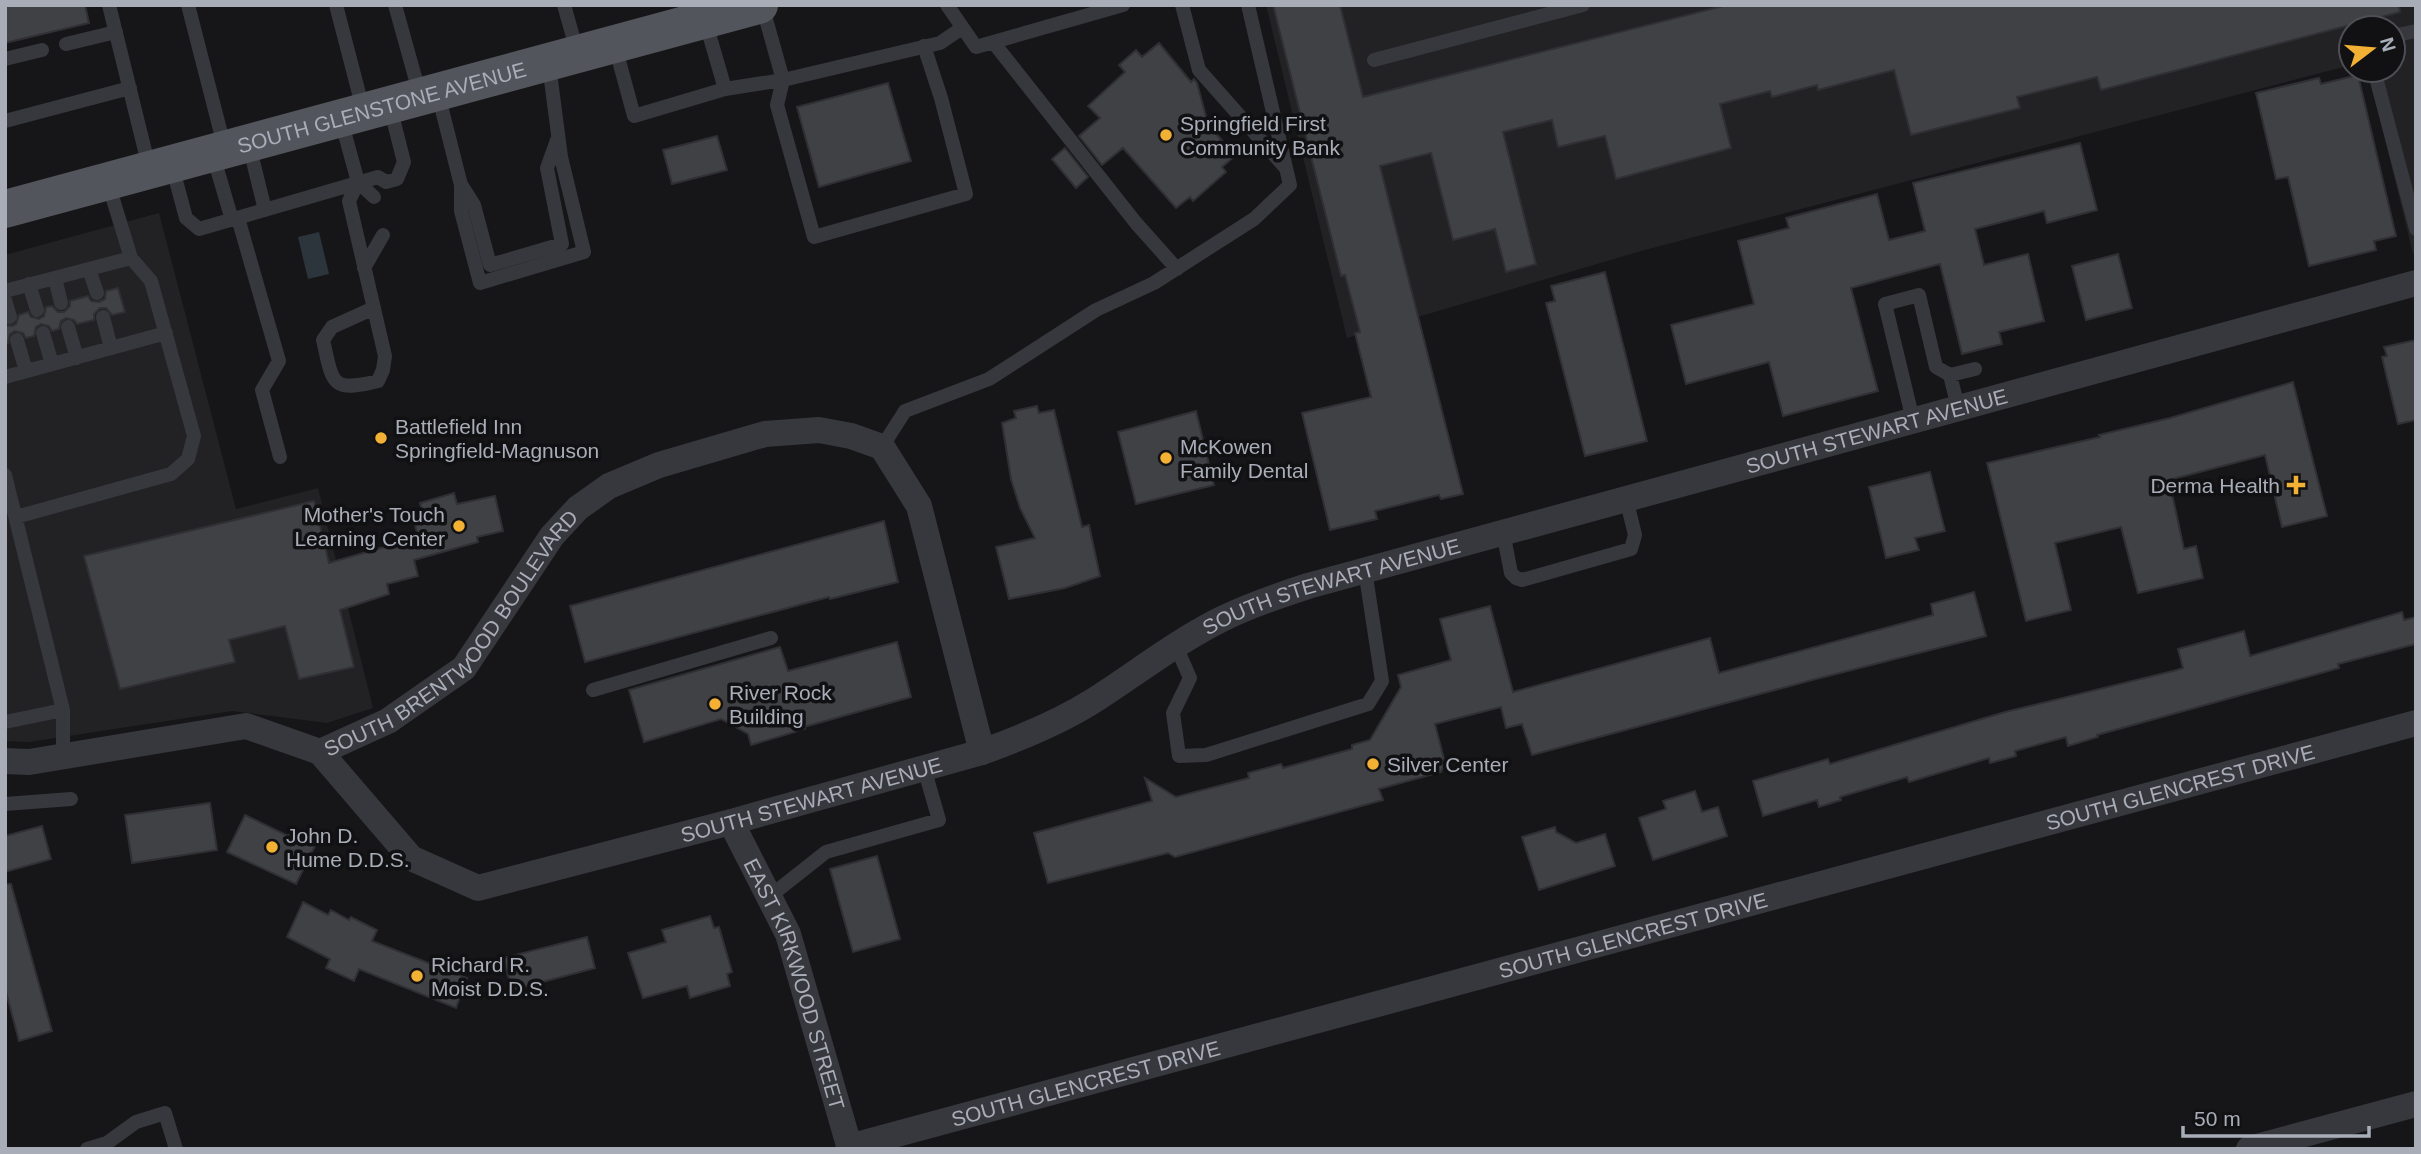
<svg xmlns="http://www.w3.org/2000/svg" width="2421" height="1154" viewBox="0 0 2421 1154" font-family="Arial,sans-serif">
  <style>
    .built { fill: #222225 }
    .water { fill: #2c353c }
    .building { fill: #404145; stroke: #303034; stroke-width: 2 }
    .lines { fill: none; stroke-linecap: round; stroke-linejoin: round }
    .lane { stroke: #37383d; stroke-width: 14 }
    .street { stroke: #37383d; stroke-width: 26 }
    .primary { stroke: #53555c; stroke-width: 38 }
    .poi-dot { fill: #f2b134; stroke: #111113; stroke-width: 2.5 }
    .labels { text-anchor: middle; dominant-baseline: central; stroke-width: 7; stroke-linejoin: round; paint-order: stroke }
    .street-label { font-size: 21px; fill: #a8adb8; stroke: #111113 }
    .poi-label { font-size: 21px; fill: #a8adb8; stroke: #111113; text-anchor: start }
  </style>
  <rect width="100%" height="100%" fill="#161618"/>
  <!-- built -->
  <path class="built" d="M1266,5h1150v248l-3,1 -45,-184h25v-42h-42v37l-710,186 -294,87z
    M159,213l77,296 82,-21 55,220 -46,15 -95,-12 -203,31 -24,-1v-486z"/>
  <!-- water -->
  <path class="water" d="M319,232l10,42 -21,5 -10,-42z"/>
  <!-- building -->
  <path class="building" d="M5,5h80l4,18 -84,20z
    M1273,5h67l23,92 364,-92h672l1,7 -299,78 -4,-13 -80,20 3,11 -109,27 -17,-65 -76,20 -1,-5 -45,12 -2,-6 -50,13 11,44 -115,31 -11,-43 -47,11 -6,-27 -49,12 33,132 -30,8 -11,-43 -42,11 -22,-87 -51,13 83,328 -22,5 -2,-4 -64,16 2,8 -47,11 -28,-117 69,-16 -16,-64 5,-1 -15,-57 -4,1z
    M1159,43l32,39 3,-3 3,4 11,41 27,32 -13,11 4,5 -33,29 -3,-4 -14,11 -53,-60 -21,17 -23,-29 21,-18 -12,-12 37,-34 -6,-7 17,-15 6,7z
    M2358,75l38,161 -22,5 2,9 -67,16 -21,-89 -12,2 -20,-86 63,-15 2,6z
    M888,83l23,78 -92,26 -22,-80z
    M717,136l10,34 -55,14 -9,-34z
    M2080,143l17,67 -50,13 -3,-12 -69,18 9,36 44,-11 16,67 -45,11 3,12 -40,10 -22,-90 -89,24 27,103 -95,25 -14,-54 -83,22 -15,-59 83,-21 -16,-63 51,-13 -3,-10 91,-24 12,46 36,-9 -12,-48z
    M1065,148l23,29 -12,11 -24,-29z
    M2118,254l14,54 -46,12 -14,-54z
    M1605,272l42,169 -62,15 -39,-153 9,-2 -4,-15z
    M118,288l7,24 -13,3 -6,-7h-6l-6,6v6l-17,4 -3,-4 -8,-2 -5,3 -2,8 -7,2 -3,-5 -8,-2 -5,3 -2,9 -8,2 -3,-5 -8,-2 -5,3 -2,9h-3v-18l7,1 4,-2 3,-9 9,-3 3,5 8,2 5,-3 2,-9 6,-1 6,6h6l6,-6v-5l18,-5 3,5 8,1 6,-3 1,-8z
    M2416,340v80l-18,4 -16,-67 5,-1 -3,-9z
    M2293,382l34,134 -45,11 -17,-72 -96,25 15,69 12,-3 7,32 -65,15 -17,-66 -66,16 16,67 -45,11 -39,-158 113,-26 -1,-2 71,-17z
    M1037,406l2,7 15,-3 28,117 7,-2 11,51 -35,12 -56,11 -13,-52 39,-9 -15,-30 -9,-29 -9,-56 14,-5 -2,-7z
    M1196,411l18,74 -78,19 -18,-72z
    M1930,472l15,59 -30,7 4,12 -33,8 -17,-71z
    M454,493l3,11 38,-8 8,35 -26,6 1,5 -64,18 4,16 -31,8 2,10 -49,16 14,57 -55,12 -14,-53 -56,14 6,22 -115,27 -36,-133 230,-55 15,62 89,-26 -4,-16 10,-2 -4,-16z
    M884,521l14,61 -68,17 -1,-2 -244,65 -15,-56z
    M1974,592l12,44 -170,43 -284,76 -10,-31 -16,4 -5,-21 -66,17 10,39 -4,9 -62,17 4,11 -208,57 -7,-4 -120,30 -14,-50 118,-32 -7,-23 31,19 73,-19 -1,-5 33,-9 2,4 69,-19v-4l18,-5 31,-53 -3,-12 53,-15 -11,-41 50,-13 23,86 197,-54 9,35 214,-58 -2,-11z
    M2402,612l2,8 12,-3v27l-78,20 1,4 -242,67 1,2 -30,9 -2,-9 -51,14 1,5 -26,7 -1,-5 -80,24 -2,-5 -67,20 1,3 -22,7 -2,-7 -54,16 -10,-35 75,-22 2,5 175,-52 172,-42 6,-2 -5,-19 66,-18 6,25z
    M897,642l14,55 -107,30 1,2 -54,16 -3,-11 -27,-15 -77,23 -15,-52 151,-43 8,24z
    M1695,791l7,21 16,-5 9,29 -74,24 -14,-42 27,-9 -3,-8z
    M210,803l7,47 -85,13 -7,-48z
    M245,815l43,21 3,-7 26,13 -21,42 -69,-32z
    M42,826l9,33 -46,13v-36z
    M1555,827l1,5 20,11 29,-9 10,32 -76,24 -17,-53z
    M877,856l23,83 -47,13 -23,-83z
    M5,884h6l41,147 -33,10 -14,-53z
    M303,902l25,13 3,-5 18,10 2,-3 26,13 -5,11 95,37 -11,30 -97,-39 -5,12 -28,-13 4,-9 -43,-22z
    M710,916l4,12 5,-1 13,45 -5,2 3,12 -40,12 -3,-12 -44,12 -15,-45 38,-11 -4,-12z
    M587,937l8,31 -83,22 -9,-32z"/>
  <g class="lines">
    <!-- lane -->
    <path class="lane" d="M109,5l40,162
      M188,5l37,144
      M336,5l27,104
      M395,5l25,90
      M564,5l13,46
      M762,5l21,75 157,-37 22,-15
      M947,5l29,42 147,-42
      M1182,5l17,65 86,97
      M2393,36l23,-5
      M993,42l143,181 41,46
      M66,44l50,-12
      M615,46l19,70 91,-27 -20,-69
      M5,59l37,-9
      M1374,60l209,-55
      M2374,70l42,159
      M725,89l58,-9 -6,25 37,132 152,-43 -25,-96 -17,-52
      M438,94l23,91v26l19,72 104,-31 -23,-95 -12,-92
      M341,120l17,62 -9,19 36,155 -2,14 -5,11c-48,12 -45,2 -55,-41l9,-13 42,-19
      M5,121l125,-33
      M249,145l16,65
      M213,155l19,65
      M172,166l14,52 13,11 179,-52 8,5 11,-3 7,-17 -14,-55
      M358,182l16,15
      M462,186l12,19 16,60 72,-21 -15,-76 10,-28
      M238,218l41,143 -17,29 18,67
      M364,268l19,-33
      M89,269l8,24
      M55,278l6,25
      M29,284l8,26
      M5,291l126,-33 -23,-75
      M5,300l5,17
      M103,317l8,31
      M68,327l9,31
      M43,333l9,31
      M17,340l9,31
      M1950,375l25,-6
      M5,377l161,-44
      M1913,420l-28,-116 34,-9 17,72 14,8 8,32
      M882,447l23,-36 84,-32 107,-69 58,-27 100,-64 36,-34 -42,-180
      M5,475l58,235v46
      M16,517l155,-43 17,-15 6,-23 -43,-155 -20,-23
      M1503,532l8,41 5,5 6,2 109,-31 4,-14 -9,-37
      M1176,646l14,32 -17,35 6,43 27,-1 162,-51 14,-23 -17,-111
      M593,690l178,-52
      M5,722l58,-12
      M5,804l66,-5
      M769,897l57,-45 113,-32 -15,-52
      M87,1149l20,-6 29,-21 29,-9 11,36"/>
    <!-- street -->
    <g class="street">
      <path id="s1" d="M320,752l91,106 67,30 253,-66 251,-70c39,-14 76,-29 111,-51 44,-28 84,-60 131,-83 27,-13 56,-23 84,-32l1108,-303"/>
      <path id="s2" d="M5,761l24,1 217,-36 74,26 68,-31 76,-53 88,-132 26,-28 31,-22 50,-21 106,-31 54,-4 32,6 31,11 37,59 63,246"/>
      <path id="s3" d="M731,822l57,112 62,215"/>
      <path id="s4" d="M849,1147l1567,-424"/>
      <path d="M2249,1149l167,-45"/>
    </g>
    <!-- primary -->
    <path class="primary" id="s5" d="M5,209l754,-204"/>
  </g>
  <!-- markers -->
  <g class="poi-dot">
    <circle cx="1166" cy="135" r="7"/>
    <circle cx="381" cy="438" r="7"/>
    <circle cx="1166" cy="458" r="7"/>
    <path d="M2292.5 474.5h7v7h7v7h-7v7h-7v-7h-7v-7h7z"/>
    <circle cx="459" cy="526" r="7"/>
    <circle cx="715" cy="704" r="7"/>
    <circle cx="1373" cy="764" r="7"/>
    <circle cx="272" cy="847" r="7"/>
    <circle cx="417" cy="976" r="7"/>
  </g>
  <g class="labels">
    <!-- street labels -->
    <g class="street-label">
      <text stroke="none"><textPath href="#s5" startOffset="390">SOUTH GLENSTONE AVENUE</textPath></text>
      <text stroke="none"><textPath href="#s1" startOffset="1692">SOUTH STEWART AVENUE</textPath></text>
      <text stroke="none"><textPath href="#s1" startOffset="1125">SOUTH STEWART AVENUE</textPath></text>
      <text stroke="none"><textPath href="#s2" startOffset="504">SOUTH BRENTWOOD BOULEVARD</textPath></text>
      <text stroke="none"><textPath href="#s4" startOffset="1379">SOUTH GLENCREST DRIVE</textPath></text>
      <text stroke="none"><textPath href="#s1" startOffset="558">SOUTH STEWART AVENUE</textPath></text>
      <text stroke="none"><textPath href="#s4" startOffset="812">SOUTH GLENCREST DRIVE</textPath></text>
      <text stroke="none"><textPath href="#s3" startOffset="175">EAST KIRKWOOD STREET</textPath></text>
      <text stroke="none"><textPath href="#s4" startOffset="245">SOUTH GLENCREST DRIVE</textPath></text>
    </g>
    <!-- poi labels -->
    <g class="poi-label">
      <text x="1180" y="123">Springfield First<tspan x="1180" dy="24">Community Bank</tspan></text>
      <text x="395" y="426">Battlefield Inn<tspan x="395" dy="24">Springfield-Magnuson</tspan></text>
      <text x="1180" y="446">McKowen<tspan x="1180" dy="24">Family Dental</tspan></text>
      <text x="2280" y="485" text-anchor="end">Derma Health</text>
      <text x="445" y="514" text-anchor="end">Mother's Touch<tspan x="445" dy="24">Learning Center</tspan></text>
      <text x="729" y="692">River Rock<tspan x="729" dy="24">Building</tspan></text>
      <text x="1387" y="764">Silver Center</text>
      <text x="286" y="835">John D.<tspan x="286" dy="24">Hume D.D.S.</tspan></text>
      <text x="431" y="964">Richard R.<tspan x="431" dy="24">Moist D.D.S.</tspan></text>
    </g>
  </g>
  <!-- border -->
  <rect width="2421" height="1154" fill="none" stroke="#a8adb8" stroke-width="14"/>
  <!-- north arrow -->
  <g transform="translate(2372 49) rotate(74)"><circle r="33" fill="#111113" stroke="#4d4f55" stroke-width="2"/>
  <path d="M0-5L12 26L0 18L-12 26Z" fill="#f2b134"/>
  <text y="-10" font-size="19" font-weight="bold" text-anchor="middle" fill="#a8adb8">N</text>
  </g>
  <!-- scale -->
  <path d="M2183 1126v10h186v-10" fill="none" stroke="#a8adb8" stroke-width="3.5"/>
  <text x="2194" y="1126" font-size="21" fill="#a8adb8" stroke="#111113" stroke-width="5" paint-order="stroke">50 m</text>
</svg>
